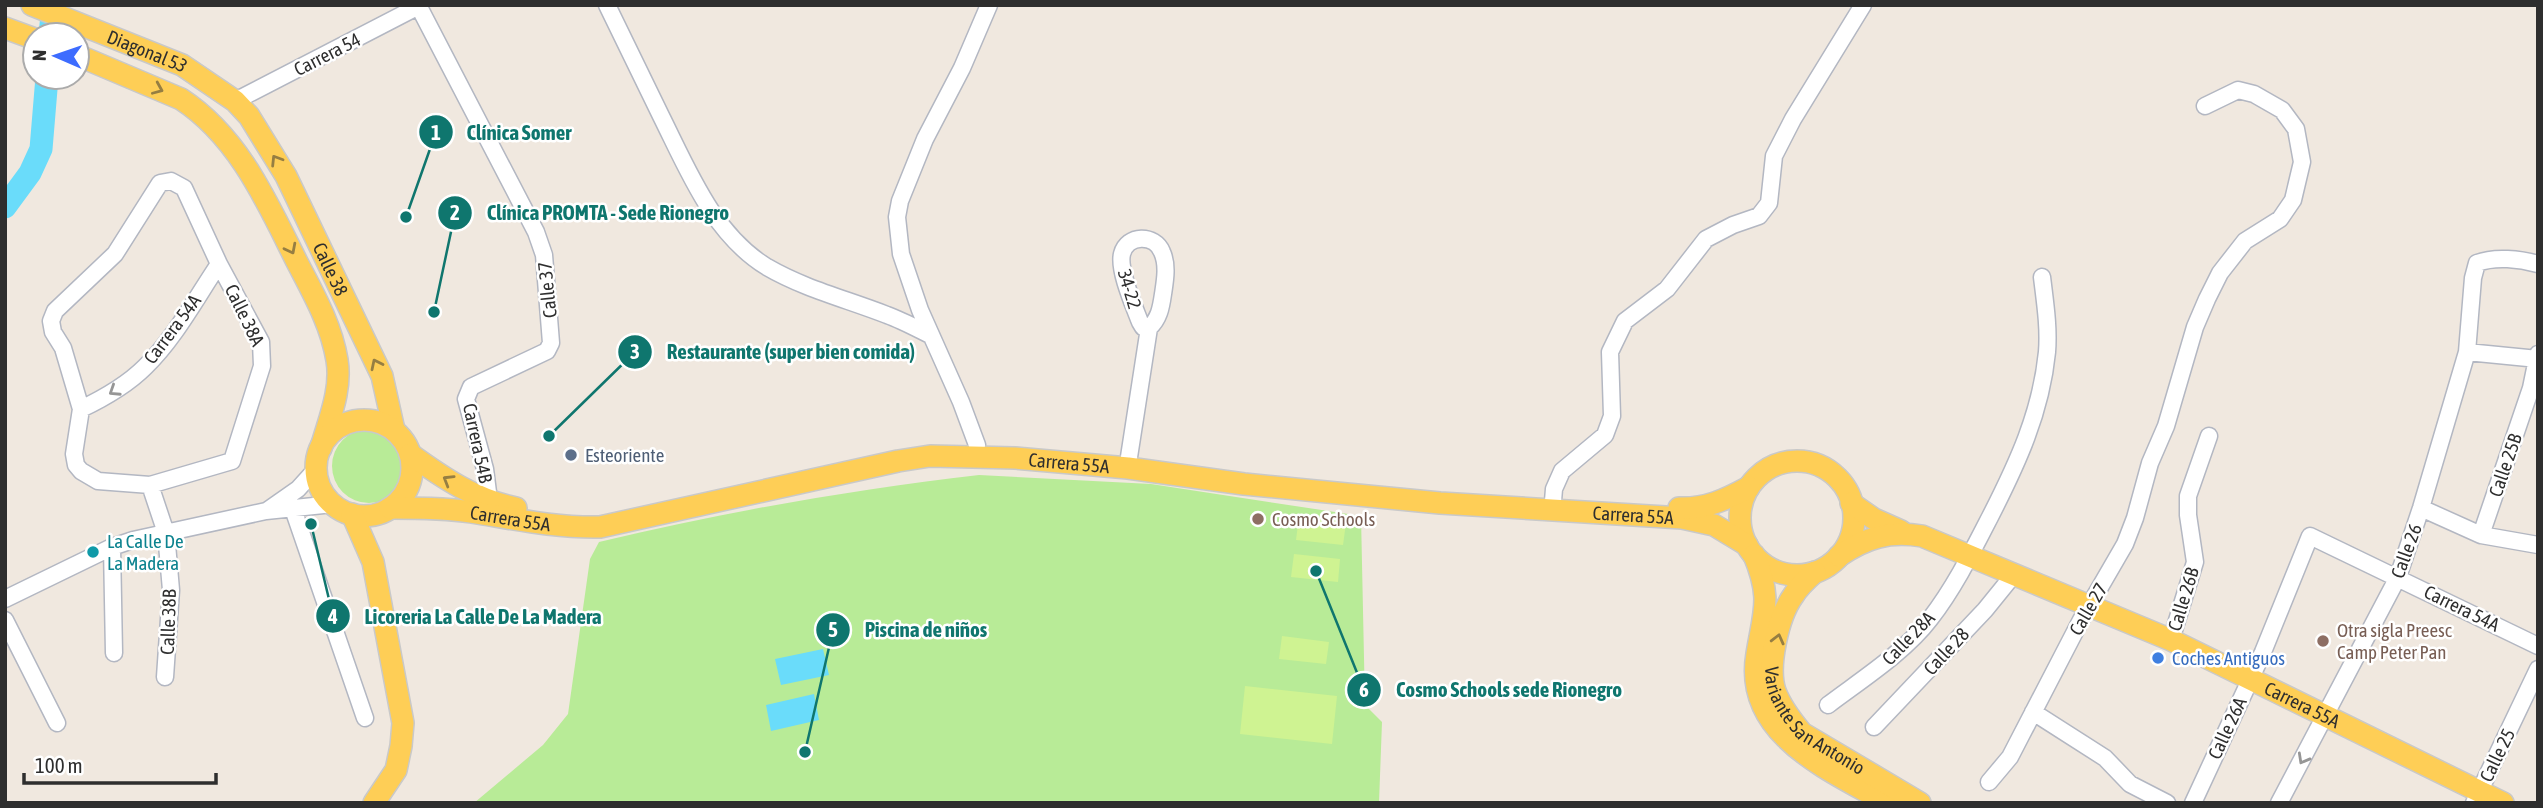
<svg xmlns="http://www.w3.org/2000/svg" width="2543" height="808" viewBox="0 0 2543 808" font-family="'Asap Condensed',sans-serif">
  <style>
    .green { fill: #b8eb97 }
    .pitch { fill: #cff392 }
    .water { fill: #6adcfa }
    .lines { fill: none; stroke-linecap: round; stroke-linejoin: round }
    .river { stroke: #6adcfa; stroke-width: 23 }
    .minor-casing { stroke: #b3b7c2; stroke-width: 19 }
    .major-casing { stroke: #c9c9c9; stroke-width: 24 }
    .minor { stroke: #fff; stroke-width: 16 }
    .major { stroke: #fece56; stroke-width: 21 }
    .oneway { stroke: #967e42 }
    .oneway2 { stroke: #969696 }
    .service-dot { fill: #5c6f8a; stroke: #fff; stroke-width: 2.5 }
    .education-dot { fill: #8d6e63; stroke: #fff; stroke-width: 2.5 }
    .culture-dot { fill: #0f9aa8; stroke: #fff; stroke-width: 2.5 }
    .shop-dot { fill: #3f7fe0; stroke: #fff; stroke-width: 2.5 }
    .labels { text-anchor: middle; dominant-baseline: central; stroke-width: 5; stroke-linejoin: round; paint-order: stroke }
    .street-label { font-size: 19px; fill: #2e2e2e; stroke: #fff }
    .service-label { font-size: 19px; fill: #4e5e75; stroke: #fff; text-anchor: start }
    .education-label { font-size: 19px; fill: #785e54; stroke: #fff; text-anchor: start }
    .culture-label { font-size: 19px; fill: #0d838f; stroke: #fff; text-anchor: start }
    .shop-label { font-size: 19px; fill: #366cbe; stroke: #fff; text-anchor: start }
    .leader { fill: none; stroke: #0f766e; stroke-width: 2.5 }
    .callout-dot { fill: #0f766e; stroke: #fff; stroke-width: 2.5 }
    .mark-label { font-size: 21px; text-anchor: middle; font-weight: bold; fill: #fff }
    .callout-label { font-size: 21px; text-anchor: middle; font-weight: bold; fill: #0f766e; stroke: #fff; stroke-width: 5; stroke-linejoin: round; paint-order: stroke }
  </style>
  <rect width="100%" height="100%" fill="#f0e8df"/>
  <!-- green -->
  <path class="green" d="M332 466a37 37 0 1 1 74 0a37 37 0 1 1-74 0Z
    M979,475l172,9 210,32 4,189 17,17 -3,81h-905l69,-58 25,-31 22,-155 9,-17c125,-30 251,-52 380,-67z"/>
  <!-- pitch -->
  <path class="pitch" d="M1299,517l47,6 -3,22 -47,-5z
    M1294,554l46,5 -2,23 -47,-5z
    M1282,636l47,6 -3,22 -47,-5z
    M1245,686l92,10 -5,48 -92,-10z"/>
  <!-- water -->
  <path class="water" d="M823,649l6,26 -48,10 -6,-26z
    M814,694l5,26 -48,11 -5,-26z"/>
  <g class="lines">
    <!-- river -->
    <path class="river" d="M50,35l3,-30
      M5,207l25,-34 11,-24 6,-72"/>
    <!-- minor casing -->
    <g class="minor-casing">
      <path id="minor" d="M418,5l118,227 8,23 7,88 -4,8 -76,36 -5,12 19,70 4,31
        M607,5c18,37 36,74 54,111 27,54 52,118 106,151 38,22 79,32 120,48 14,5 29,13 43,20
        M235,101l184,-95
        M171,181l13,7 35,76 42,78 1,24 -30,95 -82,24 -52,-4 -17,-10 -5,-6 -2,-11 7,-45 -18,-61 -10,-16 -2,-11 4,-10 60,-57 45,-71z
        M2467,352l71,7
        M81,409c23,-11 46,-24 64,-42 30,-29 51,-69 74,-103
        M977,445l-16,-43 -41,-92 -19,-56 -4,-37 3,-16 25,-62 37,-71 27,-63
        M1129,457l20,-129c10,-9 12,-20 14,-34 2,-13 5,-29 -1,-42 -7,-18 -35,-18 -40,2 -4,16 12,52 18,68l3,5 6,1
        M150,485l16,48 5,57 -6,87
        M1553,501l1,-12 8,-18 43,-36 7,-19 -2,-64 15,-31 42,-32 39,-50 27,-14 26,-9 10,-13 5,-47 19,-37 70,-114
        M2421,508l60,27 57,10
        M293,509l72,209
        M268,510l30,-21 19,-21
        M2481,535l50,-147 7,-34
        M112,547l2,106
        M5,599l107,-52 21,-7 133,-29 67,-7
        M5,620l52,103
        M2171,640l24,-78 -7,-47v-19l21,-60
        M1828,705c33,-25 77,-53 102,-86 24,-31 42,-67 60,-102 27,-53 51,-104 57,-165 2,-25 -2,-50 -5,-75
        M2033,712l72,46 25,26 37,19
        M1874,727l111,-117 30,-37
        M1989,782l21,-25 71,-137 44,-76 10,-26 15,-55 16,-37 29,-99 12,-28 13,-26 25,-32 35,-22 13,-19 9,-38 -6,-33 -14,-19 -28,-16 -16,-4 -33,16
        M2193,803l70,-151 47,-116 228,110
        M2279,803l119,-226 23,-69 46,-156 6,-74 4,-15c18,-7 43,-4 61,1
        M2474,803l64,-134"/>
    </g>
    <!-- major casing -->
    <g class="major-casing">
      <g id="major">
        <path id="s1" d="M32,5l150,60 53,36 14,15 37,60 96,200 12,54"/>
        <path d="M5,28l30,11"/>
        <path d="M77,55l104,44c58,38 86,103 116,163 16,31 34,62 40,98 5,30 -8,59 -16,88"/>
        <circle cx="364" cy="468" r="48"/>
        <path d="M410,454c33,24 66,46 106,54"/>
        <circle cx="1797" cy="518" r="57"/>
        <path d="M1851,503l23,16 27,12"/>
        <path id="s2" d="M390,508c28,0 54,0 81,4 44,7 85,16 129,15l298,-66 32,-5 85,2 113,10 116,16 196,19 242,15 32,7 33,20"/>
        <path d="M1679,508c27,1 46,-8 70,-21"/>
        <path d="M352,514l21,48 30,161 -2,23 -5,24 -22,33"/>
        <path d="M1754,555c18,44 10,55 3,99 -14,81 73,116 130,149"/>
        <path id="s3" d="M1839,556c28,-19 50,-25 83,-20l249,104 332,163"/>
        <path id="s4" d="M1815,572c-8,7 -16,14 -22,24 -15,21 -26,71 -18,95 6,16 16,29 27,42l118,70"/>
      </g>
    </g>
    <!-- minor -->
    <use href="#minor" class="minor"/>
    <!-- major -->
    <use href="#major" class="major"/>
  </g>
  <!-- one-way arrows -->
  <defs><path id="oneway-chevron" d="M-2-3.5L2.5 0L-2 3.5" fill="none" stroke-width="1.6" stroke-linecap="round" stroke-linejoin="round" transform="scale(1.75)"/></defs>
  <g class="oneway">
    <use href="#oneway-chevron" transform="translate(158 89) rotate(23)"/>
    <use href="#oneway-chevron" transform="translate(276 160) rotate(-122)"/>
    <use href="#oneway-chevron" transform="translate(291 249) rotate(63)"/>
    <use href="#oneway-chevron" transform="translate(376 364) rotate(-116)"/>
    <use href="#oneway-chevron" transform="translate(448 480) rotate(-149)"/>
    <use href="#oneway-chevron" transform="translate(1778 639) rotate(-76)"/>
  </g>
  <g class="oneway2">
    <use href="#oneway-chevron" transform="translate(114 391) rotate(147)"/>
    <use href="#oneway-chevron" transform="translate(2303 759) rotate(119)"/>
  </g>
  <!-- markers -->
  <circle class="service-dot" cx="571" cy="455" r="7"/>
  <g class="education-dot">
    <circle cx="1258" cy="519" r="7"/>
    <circle cx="2323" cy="641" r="7"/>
  </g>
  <circle class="culture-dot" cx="93" cy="552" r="7"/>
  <circle class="shop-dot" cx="2158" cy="658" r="7"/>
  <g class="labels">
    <!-- street labels -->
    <g class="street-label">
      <text stroke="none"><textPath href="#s1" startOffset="124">Diagonal 53</textPath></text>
      <text transform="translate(327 54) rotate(-27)">Carrera 54</text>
      <text stroke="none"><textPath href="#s1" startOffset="420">Calle 38</textPath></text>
      <text transform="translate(1130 289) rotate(73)">34-22</text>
      <text transform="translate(547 290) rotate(-96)">Calle 37</text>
      <text transform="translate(245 315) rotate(64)">Calle 38A</text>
      <text transform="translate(172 329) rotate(-53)">Carrera 54A</text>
      <text transform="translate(478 443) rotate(78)">Carrera 54B</text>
      <text stroke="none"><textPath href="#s2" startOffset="688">Carrera 55A</textPath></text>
      <text transform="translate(2505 465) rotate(-71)">Calle 25B</text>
      <text stroke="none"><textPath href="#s2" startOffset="1255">Carrera 55A</textPath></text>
      <text stroke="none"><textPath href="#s2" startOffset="121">Carrera 55A</textPath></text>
      <text transform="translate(2406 551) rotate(-70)">Calle 26</text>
      <text transform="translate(2183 599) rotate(-73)">Calle 26B</text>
      <text transform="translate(2462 608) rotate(26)">Carrera 54A</text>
      <text transform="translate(2088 609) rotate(-60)">Calle 27</text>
      <text transform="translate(168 622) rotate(-88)">Calle 38B</text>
      <text transform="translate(1908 638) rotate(-46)">Calle 28A</text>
      <text transform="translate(1946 651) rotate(-47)">Calle 28</text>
      <text stroke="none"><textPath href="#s3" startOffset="504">Carrera 55A</textPath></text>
      <text stroke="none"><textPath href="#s4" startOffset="180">Variante San Antonio</textPath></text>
      <text transform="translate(2227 728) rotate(-65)">Calle 26A</text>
      <text transform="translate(2497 755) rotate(-64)">Calle 25</text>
    </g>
    <!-- service labels -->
    <g class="service-label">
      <text x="585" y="455">Esteoriente</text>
    </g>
    <!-- education labels -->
    <g class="education-label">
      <text x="1272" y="519">Cosmo Schools</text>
      <text x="2337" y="630">Otra sigla Preesc<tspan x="2337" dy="22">Camp Peter Pan</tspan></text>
    </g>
    <!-- culture labels -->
    <g class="culture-label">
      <text x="107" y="541">La Calle De<tspan x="107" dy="22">La Madera</tspan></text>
    </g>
    <!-- shop labels -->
    <g class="shop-label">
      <text x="2172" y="658">Coches Antiguos</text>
    </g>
  </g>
  <!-- callouts -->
  <path class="leader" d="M406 217L436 132M434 312L455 213M549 436L635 352M311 524L333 616M805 752L833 630M1316 571L1364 690"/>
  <g class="callout-dot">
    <circle cx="406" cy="217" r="7"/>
    <circle cx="434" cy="312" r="7"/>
    <circle cx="549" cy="436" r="7"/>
    <circle cx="311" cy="524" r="7"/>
    <circle cx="805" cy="752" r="7"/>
    <circle cx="1316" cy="571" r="7"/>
    <circle cx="436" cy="132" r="18"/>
    <circle cx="455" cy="213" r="18"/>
    <circle cx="635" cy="352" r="18"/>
    <circle cx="333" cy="616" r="18"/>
    <circle cx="833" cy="630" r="18"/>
    <circle cx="1364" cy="690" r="18"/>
  </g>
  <g class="mark-label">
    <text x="436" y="140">1</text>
    <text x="455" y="220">2</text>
    <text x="635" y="359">3</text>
    <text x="333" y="624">4</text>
    <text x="833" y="637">5</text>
    <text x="1364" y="697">6</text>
  </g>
  <g class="callout-label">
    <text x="519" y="140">Clínica Somer</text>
    <text x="608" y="220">Clínica PROMTA - Sede Rionegro</text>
    <text x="791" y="359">Restaurante (super bien comida)</text>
    <text x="483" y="624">Licoreria La Calle De La Madera</text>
    <text x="926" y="637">Piscina de niños</text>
    <text x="1509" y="697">Cosmo Schools sede Rionegro</text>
  </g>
  <!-- border -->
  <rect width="2543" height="808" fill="none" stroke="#2e2e2e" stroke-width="14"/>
  <!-- north arrow -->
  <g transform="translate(56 56) rotate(272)"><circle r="33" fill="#ffffff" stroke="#ababab" stroke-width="2"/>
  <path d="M0-5L12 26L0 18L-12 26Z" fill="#3d6cff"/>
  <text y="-10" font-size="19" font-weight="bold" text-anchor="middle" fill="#2e2e2e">N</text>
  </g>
  <!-- scale -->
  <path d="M24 773v10h192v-10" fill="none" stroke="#2e2e2e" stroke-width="3.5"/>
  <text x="35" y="773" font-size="21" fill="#2e2e2e" stroke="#ffffff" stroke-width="5" paint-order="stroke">100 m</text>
</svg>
